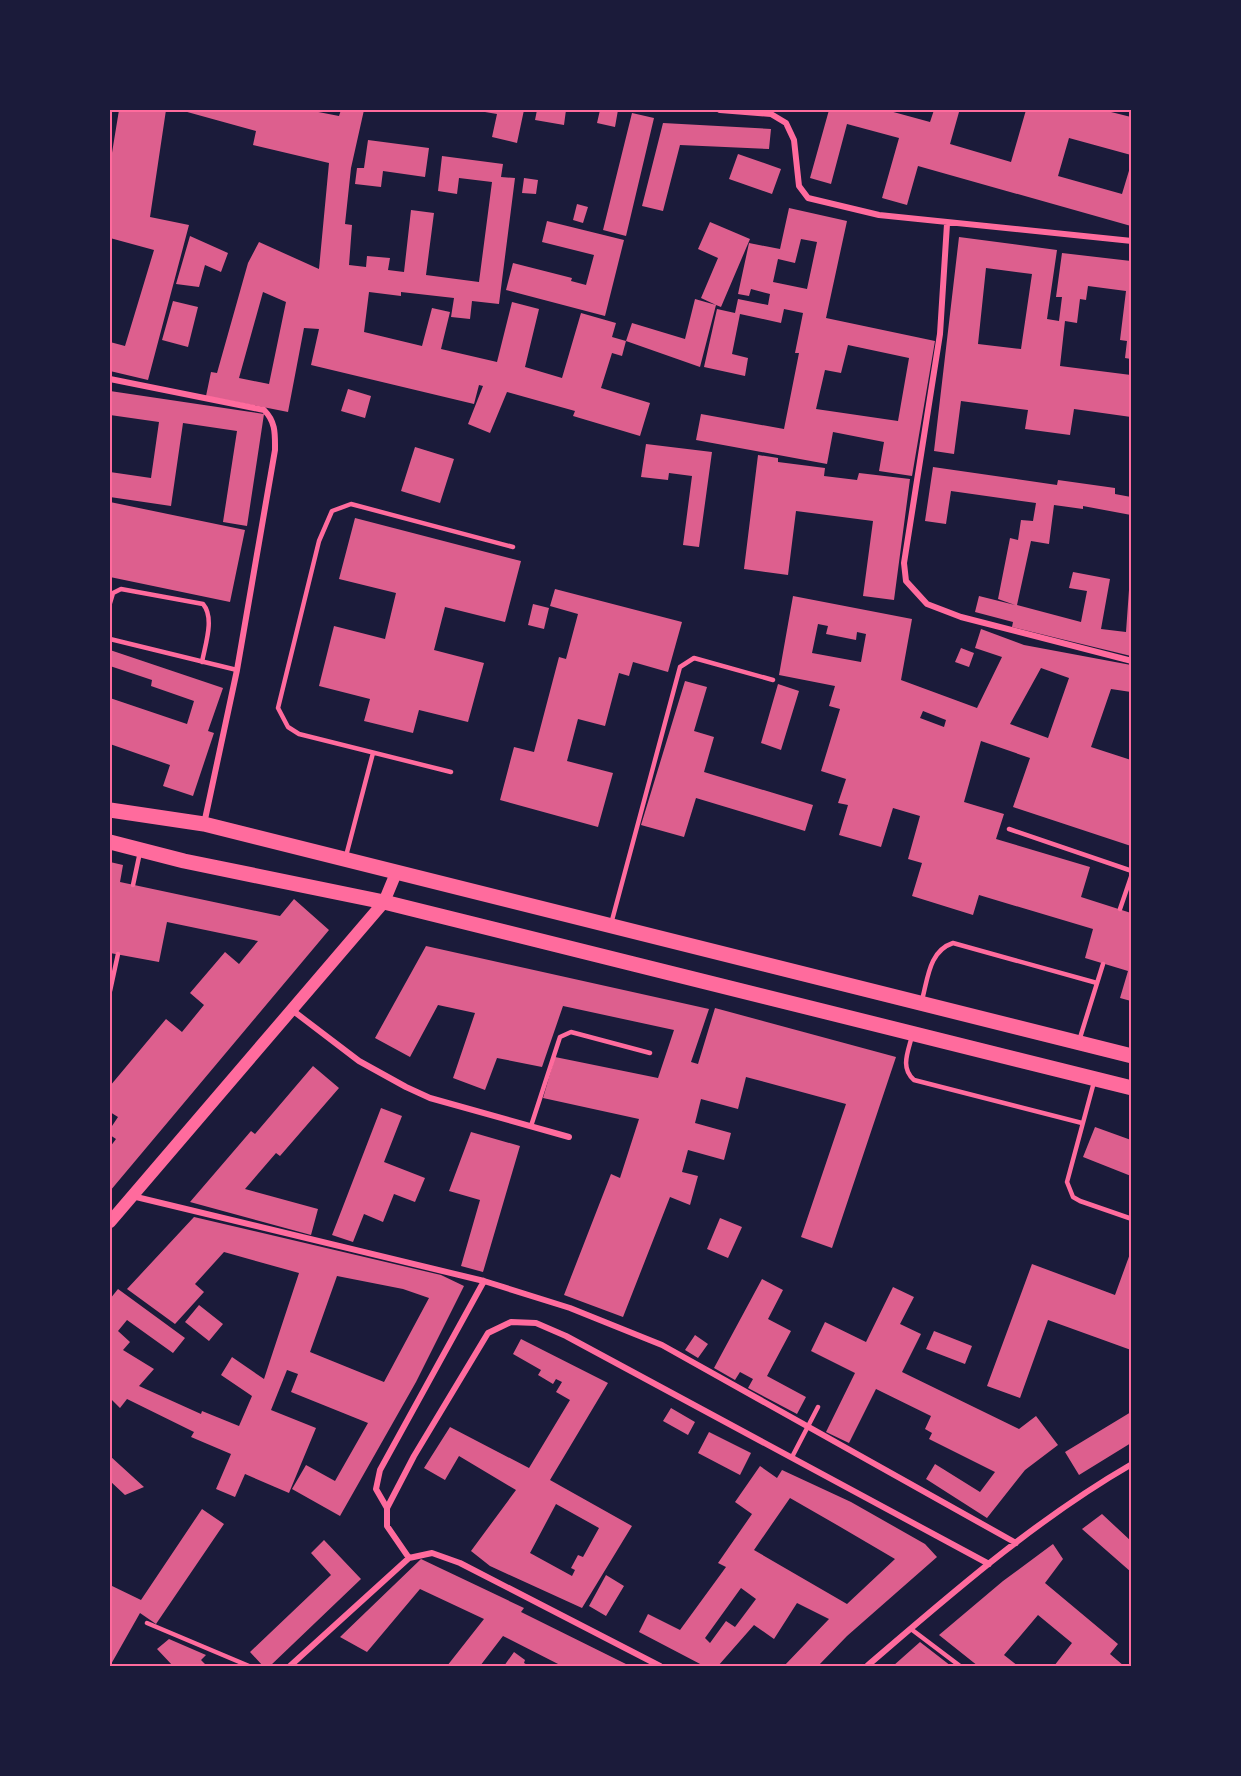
<svg xmlns="http://www.w3.org/2000/svg" width="1241" height="1776" viewBox="0 0 1241 1776" font-family="'Sofia Sans Condensed',sans-serif">
  <style>
    .building { fill: #dd5f8e; fill-rule: evenodd }
    .lines { fill: none; stroke-linecap: round; stroke-linejoin: round }
    .service { stroke: #ff6b9d; stroke-width: 4.5 }
    .minor { stroke: #ff6b9d; stroke-width: 6 }
    .secondary { stroke: #ff6b9d; stroke-width: 12 }
    .primary { stroke: #ff6b9d; stroke-width: 15 }
    .neatline { fill: none; stroke: #ff6b9d; stroke-width: 2 }
  </style>
  <rect width="100%" height="100%" fill="#1b1b3a"/>
  <!-- building -->
  <path class="building" d="M119,110h47l-16,107 39,8 -41,155 -38,-9v-29l15,4 29,-96 -44,-12v-73z
    M180,110h128l31,6 2,-6h23l-13,58 -6,56 7,1 -3,40 17,2 1,-11 23,2 -2,12 16,2 7,-62 23,3 -8,62 53,7 13,-100 -33,-4 -2,16 -19,-3 4,-35 61,8 -2,13 14,1 -16,126 -27,-3 -2,18 -19,-2 3,-19 -53,-6v4l-32,-4 -5,40 58,14 10,-38 18,4 -9,37 56,13 15,-60 27,7 -14,58 37,11 19,-65 35,10 -4,14 14,4 -4,15 -10,-3 -11,35 49,15 -10,33 -67,-20 2,-5 -68,-19 -17,41 -22,-9 15,-38 -4,-1 -5,19 -163,-39 8,-36 -15,-1 -16,84 -82,-16 5,-24 6,1 31,-110 11,-21 60,27 10,-106 -76,-18 3,-14zM263,292l23,10 -17,82 -30,-6z
    M524,110l-7,33 -25,-6 5,-23 -18,-3z
    M537,110h29l-2,15 -29,-5z
    M600,110h18l-3,17 -18,-4z
    M829,110h57l44,12 4,-12h17l8,2 -9,32 61,18 15,-52h77l28,7v38l-62,-17 -11,38 64,18 9,-30v62l-213,-60 -11,39 -25,-7 17,-60 -52,-14 -16,60 -21,-6z
    M632,113l22,5 -28,118 -23,-6z
    M663,123l108,6 -2,20 -89,-4 -17,66 -21,-5z
    M368,140l61,8 -4,29 -42,-6 -2,16 -26,-3 2,-16h7z
    M738,154l43,15 -9,25 -43,-15z
    M524,178l14,2 -2,14 -14,-1z
    M577,204l11,3 -5,16 -10,-3z
    M789,208l58,13 -21,97 109,23 -23,135 -33,-5 5,-29 -51,-10 -6,32 -131,-24 5,-26 83,15 15,-76h-4l8,-40 -19,-4 -3,14 -41,-9 -8,40 16,4 -3,18 -41,-9 13,-58 18,4 3,-14 30,6 2,-11 -19,-5 -2,7 -11,-2 11,-51 31,6zM801,239l16,3 -10,47 -34,-7 5,-23 17,4zM848,345l61,13 -11,63 -82,-12 9,-39 16,3z
    M547,221l77,19 -19,76 -99,-26 7,-27 59,15 -1,3 15,4 8,-30 -52,-13z
    M710,222l40,17 -29,68 -5,-2 -16,62 -74,-26 6,-18 53,16 10,-40 21,6 -15,-7 17,-40 -20,-9z
    M190,236l38,17 -7,19 -16,-7 -6,22 -23,-3z
    M959,237l98,13 -10,69 12,2 3,-24h-6l6,-44 69,8v98l-6,-1 2,-17 -7,-1 6,-49 -38,-5 -2,14 -6,-1 -3,24 -12,-2 -5,45 71,9v42l-57,-8 -4,26 -45,-6 3,-19 -67,-9 -7,53 -20,-3zM986,268l46,6 -11,75 -43,-5z
    M173,301l25,6 -10,40 -26,-7z
    M348,389l23,7 -6,22 -24,-7z
    M110,391l154,23 -17,112 -24,-4 14,-91 -54,-8 -12,83 -61,-9v-25l41,6 8,-56 -49,-7z
    M646,444l66,8 -13,95 -16,-2 9,-69 -23,-3 -1,7 -27,-3z
    M415,447l39,12 -14,44 -39,-12z
    M758,455l20,3v4l47,6 -1,8 33,4 2,-7 51,6 -16,121 -31,-4 10,-75 -77,-10 -8,64 -44,-6z
    M933,467l124,18 1,-5 57,8v6l16,3v18l-48,-9v3l-29,-4 -5,39 -18,-3 -14,64 64,17 6,-31 -18,-3 4,-16 37,7 -9,50 25,3 5,-70v94l-119,-29 1,-5 -38,-10 4,-16 36,9 -17,-6 12,-61 8,2 3,-20 12,1 3,-18 -85,-12 -5,33 -21,-3z
    M110,502l135,28 -15,72 -120,-25z
    M355,518l166,43 -16,61 -60,-15 -11,43 50,13 -16,59 -49,-12 -6,23 -49,-12 6,-22 -51,-13 15,-60 51,13 11,-46 -57,-14z
    M555,589l127,33 -14,50 -35,-10 -4,14 -10,-3 -14,53 -27,-7 -11,42 46,12 -15,54 -98,-27 14,-53 20,5 25,-95 7,2 12,-45 -28,-8z
    M793,596l119,23 -11,61 76,28 25,-51 -27,-9 6,-19 43,16 107,20v27l-20,-3 -20,58 40,13v86l-118,-39 17,-49 -49,-17 -17,61 40,12 -8,25 94,28 -9,30 50,16v88l-11,-3 8,-27 -43,-13 8,-29 -114,-34 -6,20 -61,-19 10,-33 -14,-4 12,-43 -27,-8 -12,39 -42,-12 9,-30 -10,-2 8,-24 -25,-8 19,-62 -11,-3 6,-20 -56,-11zM818,624l10,2 -2,8 30,6 1,-8 9,2 -5,28 -49,-9zM1041,668l28,10 -21,60 -38,-14zM923,711l23,9 -2,7 -24,-9z
    M533,604l16,4 -5,21 -16,-4z
    M961,648l13,5 -5,14 -14,-5z
    M110,650l113,38 -15,43 6,2 -21,63 -30,-10 7,-21 -60,-21v-46l77,26 7,-23 -43,-15 1,-6 -42,-14z
    M685,681l22,6 -13,44 20,6 -10,35 109,33 -8,26 -109,-33 -12,39 -43,-12z
    M778,684l21,7 -18,59 -20,-7z
    M110,862l13,3 -3,17 160,34 14,-17 35,31 -219,261v-44l6,-8 -6,-4v-6l8,-12 -8,-5v-26l56,-67 16,13 22,-27 -14,-12 35,-41 14,12 19,-23 -91,-19 -8,40 -49,-9z
    M426,946l283,63 -18,53 7,2 17,-56 181,49 -64,191 -31,-11 45,-133 -100,-27 -8,32 -37,-10 -6,24 36,10 -7,27 -36,-10 -6,22 16,4 -8,29 -20,-8 -47,120 -59,-22 47,-121 9,4 19,-59 -96,-21 12,-41 103,21 16,-48 -111,-24 -21,61 -45,-9 -12,32 -32,-12 22,-65 -37,-8 -28,52 -35,-19z
    M313,1066l26,22 -59,68 -4,-3 -31,36 73,20 -7,26 -121,-33 61,-71 4,3z
    M381,1108l21,8 -18,46 41,16 -10,24 -21,-8 -11,28 -19,-8 -11,28 -21,-7z
    M1095,1127l36,13v36l-48,-19z
    M471,1132l49,14 -37,126 -22,-6 19,-66 -31,-9z
    M194,1217l247,58 23,11 -48,96 -76,134 -48,-27 14,-24 29,16 33,-58 -77,-31 7,-18 -11,-4 -16,40 45,18 -27,65 -44,-19 -10,23 -19,-8 15,-35 -40,-17 3,-5 -67,-33 -7,9 -10,-10v-99l8,-10 67,49 -12,15 -46,-33 -9,11 12,11 -7,8 31,19 -15,17 62,28 1,-3 37,15 13,-30 -31,-21 11,-18 32,22 35,-106 -75,-21 -29,32 9,8 -29,32 -48,-35zM337,1276l66,13 26,9 -45,84 -74,-30z
    M720,1218l22,9 -14,31 -21,-9z
    M1131,1251v99l-83,-30 -28,78 -33,-12 45,-122 83,31z
    M762,1279l21,11 -15,29 23,12 -24,45 39,21 -9,17 -49,-26 5,-9 -13,-7 -5,8 -21,-12z
    M893,1287l21,10 -14,27 21,10 -19,38 117,57 17,-13 22,29 -33,25 -38,48 -61,-39 9,-15 45,28 15,-20 -66,-33 3,-6 -7,-4 6,-13 -55,-27 -27,54 -23,-11 29,-59 -44,-22 14,-29 41,20z
    M199,1305l24,19 -14,17 -24,-19z
    M934,1331l38,15 -7,18 -39,-15z
    M695,1335l13,9 -10,14 -13,-8z
    M521,1339l87,44 -58,97 82,46 -50,82 -92,-42 -19,-15 45,-61 -57,-34 -14,24 -21,-12 26,-41 79,41 41,-68 -14,-8 6,-10 -6,-3 -3,5 -15,-9 3,-5 -28,-16zM556,1504l43,24 -16,29 -5,-2 -7,13 4,2 -3,6 -42,-23z
    M671,1408l24,14 -7,13 -25,-14z
    M1131,1412v31l-52,32 -14,-23z
    M709,1432l42,21 -11,22 -42,-22z
    M110,1456l34,31 -19,8 -15,-14z
    M760,1466l17,12 5,-8 69,32 74,42 12,13 -90,79 -29,30h-34l45,-47 -32,-16 -23,36 -20,-14 -36,41h-14l-65,-34 9,-18 32,16 46,-63 -8,-4 34,-49 -17,-12zM790,1498l47,27 58,34 -48,45 -93,-54zM741,1588l15,11 -21,28 -9,-6 -16,22 -5,-5z
    M202,1509l22,15 -68,100 -16,-11 -30,53v-81l31,15z
    M1102,1514l29,27v31l-49,-43z
    M324,1540l37,39 -91,87h-7l-13,-14 81,-77 -20,-22z
    M1053,1544l10,15 -18,24 73,61 -8,10 14,12h-70l18,-23 -34,-28 -34,40 14,11h-40l-39,-31 64,-54z
    M421,1559l103,49 -3,4 109,54h-68l-59,-30 -23,30h-33l37,-47 -64,-30 -53,63 -27,-15z
    M606,1575l18,11 -18,30 -17,-10z
    M169,1639l37,16 -5,5 6,6h-34l-16,-17z
    M920,1642l31,24h-58z
    M514,1652l11,8 -1,3 5,3h-25z"/>
  <g class="lines">
    <!-- service -->
    <path class="service" d="M110,603l3,-10 8,-4 82,15c12,14 2,41 -1,58
      M110,639l127,31
      M451,772l-152,-38 -11,-7 -10,-19 41,-167 13,-30 19,-7 162,43
      M1009,829l123,42
      M346,856l27,-103
      M133,885l7,-33
      M1120,909l12,-35
      M611,924l69,-257 14,-9 79,22
      M110,991l8,-37
      M922,1000c6,-22 7,-49 31,-57l144,40
      M912,1036c-4,16 -12,32 2,44l168,43
      M1079,1041l24,-77
      M1094,1082l-27,100 6,15 7,4 52,18
      M531,1126l29,-89 11,-5 79,21
      M792,1457l26,-50
      M147,1623l102,43
      M911,1629l49,37"/>
    <!-- minor -->
    <path class="minor" d="M720,110l51,4 15,9 8,17 5,46 9,12 71,17 253,26
      M947,224l-7,110 -36,229 2,18 21,23 34,13 171,44
      M110,379l154,31c12,12 11,24 11,40l-38,220 -33,154
      M292,1010l67,51 47,26 24,11 139,39
      M132,1196l352,85 86,27 92,37 354,198
      M387,1508l-11,-19 4,-19 104,-189
      M409,1558l-22,-32v-18l27,-52 74,-123 23,-11 25,1 30,13 423,228
      M290,1666l119,-108 23,-5 28,10 200,103
      M867,1666c84,-72 168,-146 265,-202"/>
    <!-- secondary -->
    <path class="secondary" d="M110,1222l274,-320 12,-29"/>
    <!-- primary -->
    <path class="primary" d="M110,810l94,14 928,232
      M110,842l74,19 200,41 748,186"/>
  </g>
  <!-- border -->
  <rect width="1241" height="1776" fill="none" stroke="#1b1b3a" stroke-width="222"/>
  <rect x="111" y="111" width="1019" height="1554" class="neatline"/>
</svg>
